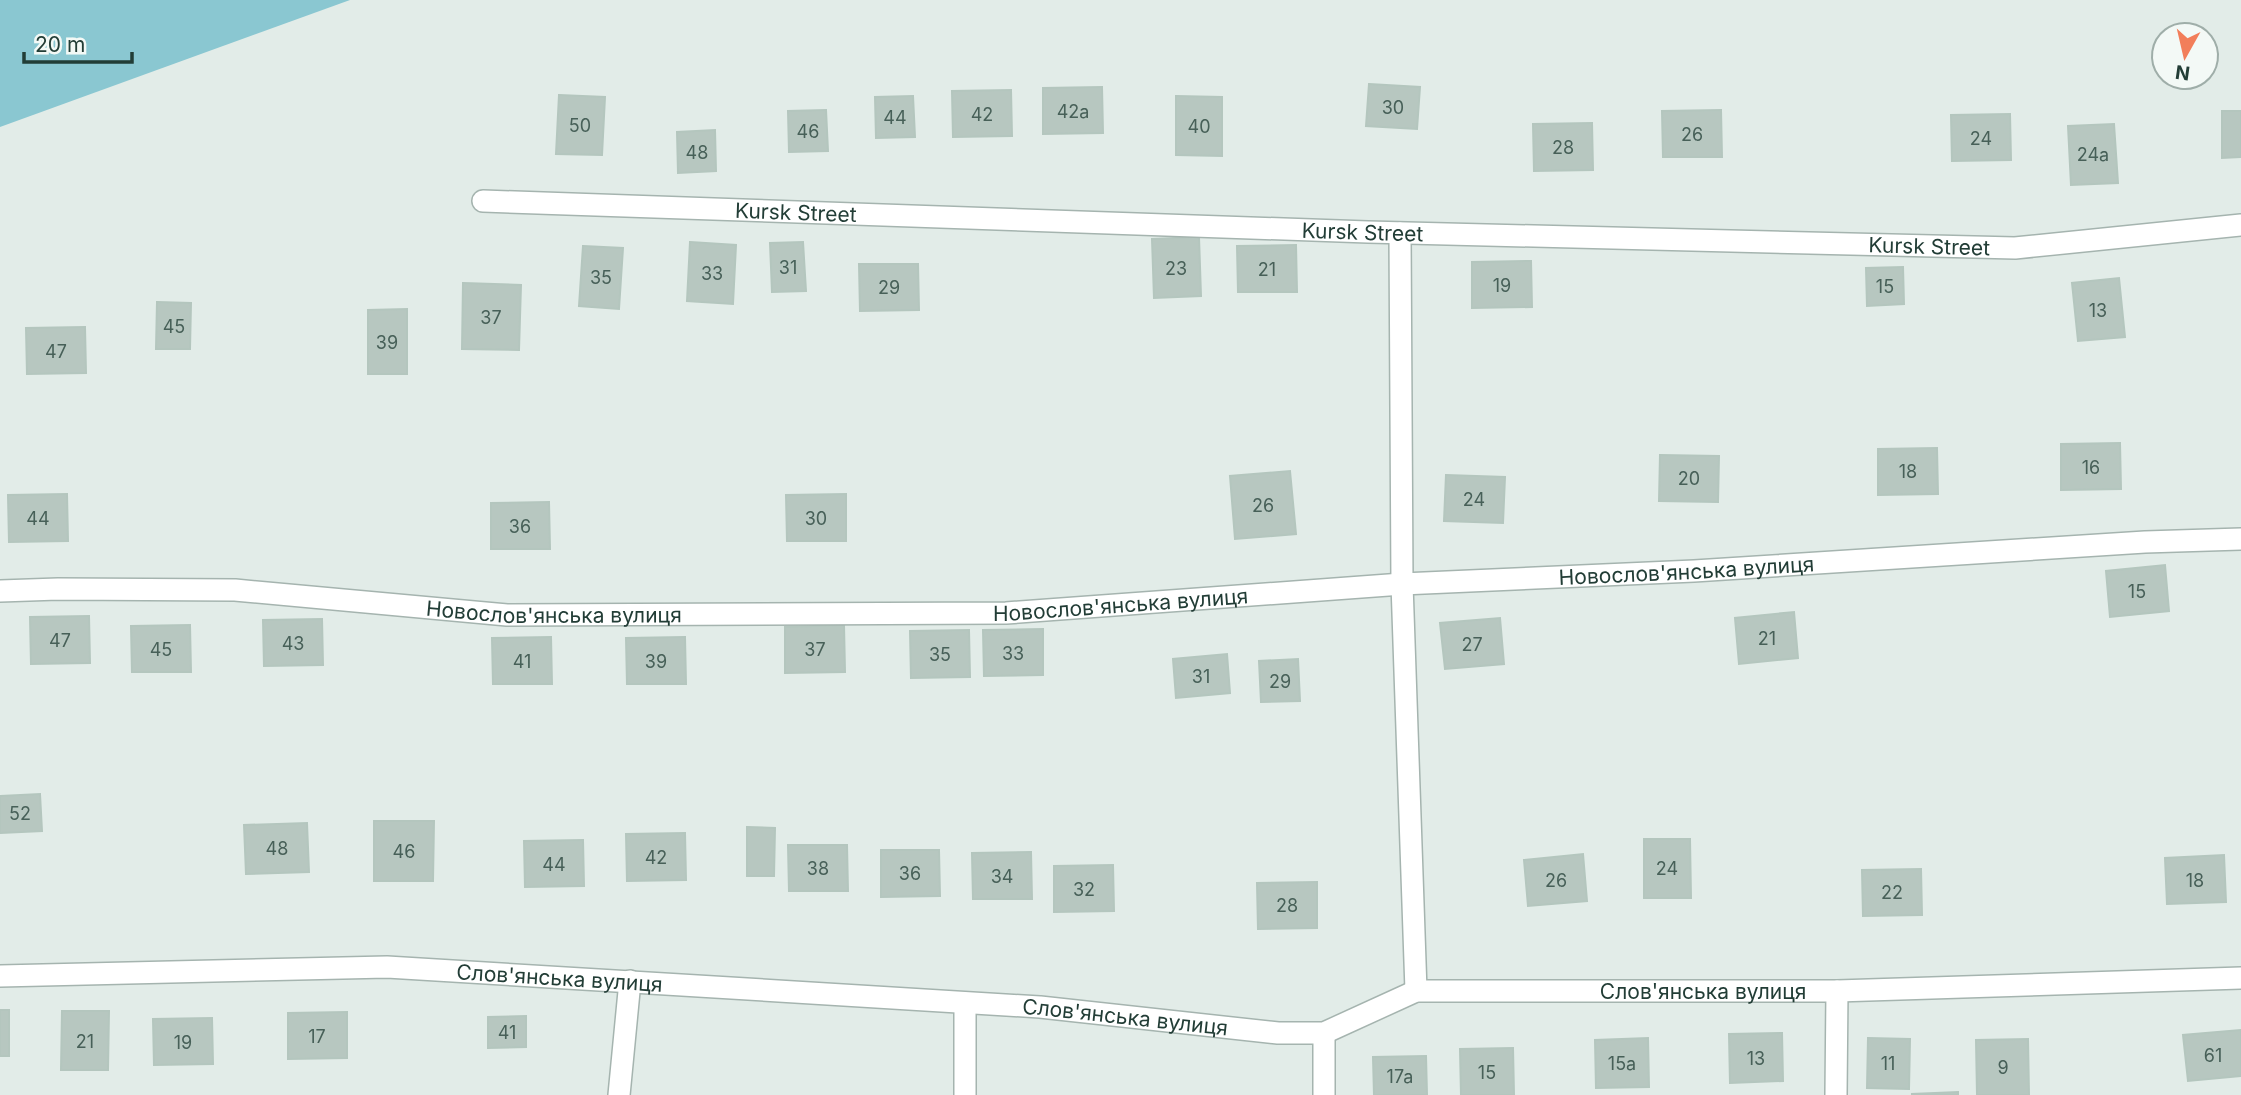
<svg xmlns="http://www.w3.org/2000/svg" width="2241" height="1095" viewBox="0 0 2241 1095" font-family="Inter,sans-serif">
  <style>
    .water { fill: #8ac7d1 }
    .building { fill: #b7c7c0; stroke: #b4c6be; stroke-width: 2 }
    .lines { fill: none; stroke-linecap: round; stroke-linejoin: round }
    .minor-casing { stroke: #a5b4af; stroke-width: 24 }
    .minor { stroke: #fff; stroke-width: 21 }
    .labels { text-anchor: middle; dominant-baseline: central; stroke-width: 5; stroke-linejoin: round; paint-order: stroke }
    .number-label { font-size: 18px; fill: #476058 }
    .street-label { font-size: 21px; fill: #223d36; stroke: #f3f9f6 }
  </style>
  <rect width="100%" height="100%" fill="#e2ece8"/>
  <!-- water -->
  <path class="water" d="M0,0h350l-350,127z"/>
  <!-- building -->
  <path class="building" d="M1369,84l51,3 -3,42 -51,-3z
    M1102,87l1,46 -60,1v-46z
    M1011,90l1,46 -59,1 -1,-46z
    M559,95l46,2 -3,58 -46,-1z
    M913,96l2,41 -39,1 -1,-41z
    M1176,96l46,1v59l-46,-1z
    M826,110l2,41 -39,1 -1,-41z
    M1721,110l1,47h-59l-1,-46z
    M2222,111h19v46l-19,1z
    M2010,114l1,46 -59,1 -1,-46z
    M1592,123l1,47 -59,1 -1,-47z
    M2114,124l4,59 -47,2 -3,-59z
    M715,130l1,41 -38,2 -1,-41z
    M1199,237l2,59 -47,2 -2,-59z
    M690,242l46,3 -3,59 -46,-3z
    M803,242l3,49 -34,1 -2,-49z
    M1296,245l1,47h-59l-1,-46z
    M583,246l40,2 -4,61 -40,-3z
    M1531,261l1,46 -60,1v-46z
    M859,264h59l1,46 -59,1z
    M1903,267l1,37 -37,2 -1,-38z
    M2119,278l6,59 -47,4 -6,-58z
    M463,283l58,2 -2,65 -57,-1z
    M157,302l34,1 -1,46h-34z
    M407,309v65h-39v-64z
    M85,327l1,46 -59,1 -1,-46z
    M2120,443l1,46 -60,1v-46z
    M1937,448l1,46 -60,1v-46z
    M1660,455l59,1 -1,46 -59,-1z
    M1290,471l6,63 -61,5 -5,-63z
    M1446,475l59,2 -2,46 -59,-2z
    M67,494l1,47 -59,1 -1,-47z
    M846,494v47h-59l-1,-46z
    M549,502l1,47h-59v-46z
    M2165,565l4,46 -59,6 -4,-46z
    M1794,612l4,46 -59,6 -4,-46z
    M89,616l1,47 -59,1 -1,-47z
    M1500,618l4,46 -59,5 -5,-46z
    M322,619l1,46 -59,1 -1,-46z
    M190,625l1,47h-59l-1,-46z
    M844,625l1,47 -60,1v-46z
    M1043,629v46l-59,1 -1,-46z
    M969,630l1,47 -59,1 -1,-47z
    M551,637l1,47h-59l-1,-46z
    M685,637l1,47h-59l-1,-46z
    M1227,654l3,39 -54,5 -3,-39z
    M1298,659l2,42 -39,1 -2,-41z
    M40,794l2,37 -42,2v-37z
    M374,821h60l-1,60h-59z
    M307,823l2,49 -63,2 -2,-49z
    M747,827l28,1 -1,48h-27z
    M685,833l1,47 -59,1 -1,-47z
    M1644,839h46l1,59h-47z
    M583,840l1,46 -59,1 -1,-46z
    M788,845h59l1,46h-59z
    M881,850h58l1,46 -59,1z
    M1031,852l1,47h-59l-1,-46z
    M1583,854l4,47 -59,5 -4,-46z
    M2224,855l2,47 -59,2 -2,-46z
    M1113,865l1,46 -60,1v-46z
    M1921,869l1,46 -59,1 -1,-46z
    M1317,882v46l-59,1 -1,-46z
    M0,1010h9v46h-9z
    M62,1011h47l-1,59h-47z
    M347,1012v46l-59,1v-46z
    M526,1016v31l-38,1v-31z
    M212,1018l1,46 -59,1 -1,-46z
    M2241,1030v46l-53,5 -5,-46z
    M1782,1033l1,48 -53,2 -1,-49z
    M1648,1038l1,49 -53,1 -1,-48z
    M1868,1038l42,1 -1,50 -42,-1z
    M2028,1039l1,56h-52l-1,-55z
    M1513,1048l1,47h-53l-1,-46z
    M1426,1056l1,39h-53l-1,-38z
    M1958,1092v3l-47,-1z"/>
  <g class="lines">
    <!-- minor casing -->
    <g class="minor-casing">
      <g id="minor">
        <path id="s1" d="M483,201l885,31 647,16 226,-23"/>
        <path d="M1400,233l2,351 14,407"/>
        <path id="s2" d="M0,591l58,-2 177,1 272,25 499,-2 396,-29 292,-13 451,-29 96,-3"/>
        <path id="s3" d="M0,976l387,-9 653,40 238,26h46l92,-42h421l404,-13"/>
        <path d="M1324,1033v62"/>
        <path d="M619,1095l11,-114"/>
        <path d="M965,1095v-92"/>
        <path d="M1836,1095l1,-104"/>
      </g>
    </g>
    <!-- minor -->
    <use href="#minor" class="minor"/>
  </g>
  <g class="labels">
    <!-- number labels -->
    <g class="number-label">
      <text x="1393" y="107">30</text>
      <text x="1073" y="111">42а</text>
      <text x="982" y="114">42</text>
      <text x="895" y="117">44</text>
      <text x="580" y="125">50</text>
      <text x="1199" y="126">40</text>
      <text x="808" y="131">46</text>
      <text x="1692" y="134">26</text>
      <text x="1981" y="138">24</text>
      <text x="1563" y="147">28</text>
      <text x="697" y="152">48</text>
      <text x="2093" y="154">24а</text>
      <text x="788" y="267">31</text>
      <text x="1176" y="268">23</text>
      <text x="1267" y="269">21</text>
      <text x="712" y="273">33</text>
      <text x="601" y="277">35</text>
      <text x="1502" y="285">19</text>
      <text x="1885" y="286">15</text>
      <text x="889" y="287">29</text>
      <text x="2098" y="310">13</text>
      <text x="491" y="317">37</text>
      <text x="174" y="326">45</text>
      <text x="387" y="342">39</text>
      <text x="56" y="351">47</text>
      <text x="2091" y="467">16</text>
      <text x="1908" y="471">18</text>
      <text x="1689" y="478">20</text>
      <text x="1474" y="499">24</text>
      <text x="1263" y="505">26</text>
      <text x="38" y="518">44</text>
      <text x="816" y="518">30</text>
      <text x="520" y="526">36</text>
      <text x="2137" y="591">15</text>
      <text x="1767" y="638">21</text>
      <text x="60" y="640">47</text>
      <text x="293" y="643">43</text>
      <text x="1472" y="644">27</text>
      <text x="161" y="649">45</text>
      <text x="815" y="649">37</text>
      <text x="1013" y="653">33</text>
      <text x="940" y="654">35</text>
      <text x="522" y="661">41</text>
      <text x="656" y="661">39</text>
      <text x="1201" y="676">31</text>
      <text x="1280" y="681">29</text>
      <text x="20" y="813">52</text>
      <text x="277" y="848">48</text>
      <text x="404" y="851">46</text>
      <text x="656" y="857">42</text>
      <text x="554" y="864">44</text>
      <text x="818" y="868">38</text>
      <text x="1667" y="868">24</text>
      <text x="910" y="873">36</text>
      <text x="1002" y="876">34</text>
      <text x="1556" y="880">26</text>
      <text x="2195" y="880">18</text>
      <text x="1084" y="889">32</text>
      <text x="1892" y="892">22</text>
      <text x="1287" y="905">28</text>
      <text x="507" y="1032">41</text>
      <text x="317" y="1036">17</text>
      <text x="85" y="1041">21</text>
      <text x="183" y="1042">19</text>
      <text x="2213" y="1055">61</text>
      <text x="1756" y="1058">13</text>
      <text x="1622" y="1063">15а</text>
      <text x="1888" y="1063">11</text>
      <text x="2003" y="1067">9</text>
      <text x="1487" y="1072">15</text>
      <text x="1400" y="1076">17а</text>
    </g>
    <!-- street labels -->
    <g class="street-label">
      <text stroke="none"><textPath href="#s1" startOffset="313">Kursk Street</textPath></text>
      <text stroke="none"><textPath href="#s1" startOffset="880">Kursk Street</textPath></text>
      <text stroke="none"><textPath href="#s1" startOffset="1447">Kursk Street</textPath></text>
      <text stroke="none"><textPath href="#s2" startOffset="1689">Новослов'янська вулиця</textPath></text>
      <text stroke="none"><textPath href="#s2" startOffset="1122">Новослов'янська вулиця</textPath></text>
      <text stroke="none"><textPath href="#s2" startOffset="555">Новослов'янська вулиця</textPath></text>
      <text stroke="none"><textPath href="#s3" startOffset="560">Слов'янська вулиця</textPath></text>
      <text stroke="none"><textPath href="#s3" startOffset="1715">Слов'янська вулиця</textPath></text>
      <text stroke="none"><textPath href="#s3" startOffset="1127">Слов'янська вулиця</textPath></text>
    </g>
  </g>
  <!-- north arrow -->
  <g transform="translate(2185 56) rotate(188)"><circle r="33" fill="#f3f9f6" stroke="#9faea9" stroke-width="2"/>
  <path d="M0-5L12 26L0 18L-12 26Z" fill="#f27e5a"/>
  <text y="-10" font-size="19" font-weight="bold" text-anchor="middle" fill="#223d36">N</text>
  </g>
  <!-- scale -->
  <path d="M24 52v10h108v-10" fill="none" stroke="#223d36" stroke-width="3.5"/>
  <text x="35" y="52" font-size="21" fill="#223d36" stroke="#f3f9f6" stroke-width="5" paint-order="stroke">20 m</text>
</svg>
